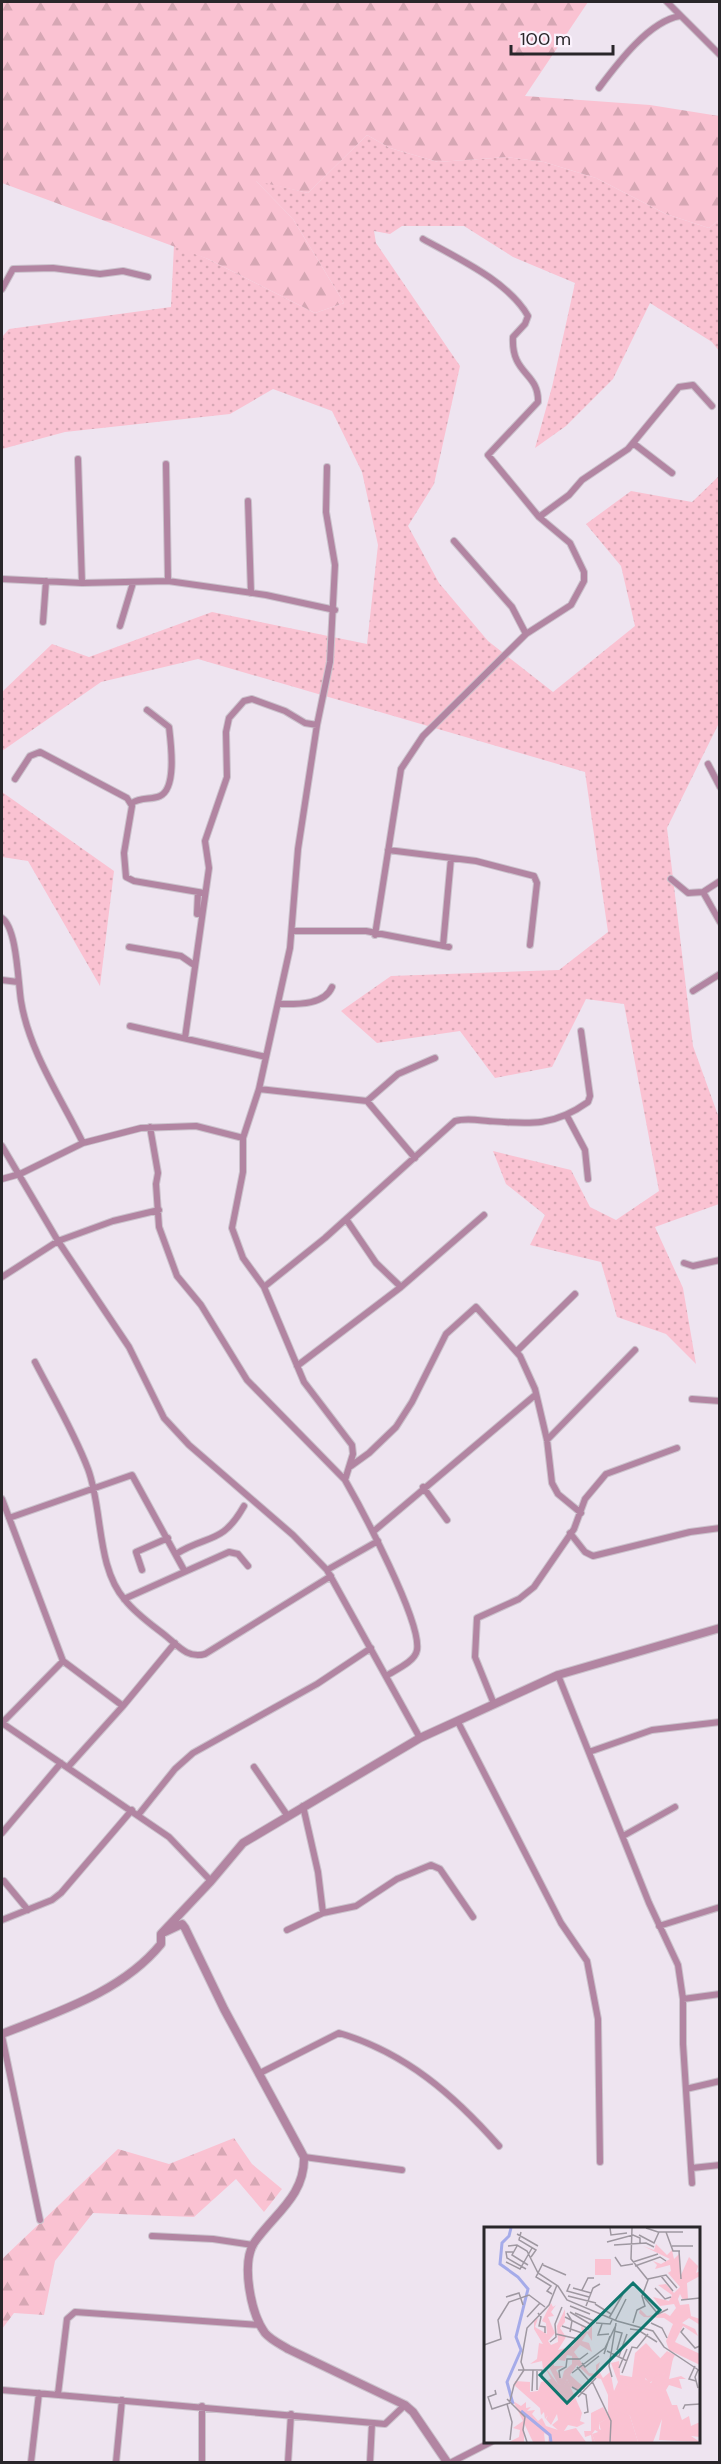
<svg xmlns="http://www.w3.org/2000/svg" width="721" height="2464" viewBox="0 0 721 2464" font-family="'DM Sans',sans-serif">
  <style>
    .grass { fill: url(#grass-dots) }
    .forest { fill: url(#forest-firs) }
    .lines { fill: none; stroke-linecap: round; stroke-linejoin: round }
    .minor-casing { stroke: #cbc2cc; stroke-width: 8 }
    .tertiary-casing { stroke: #cbc2cc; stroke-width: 10 }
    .minor { stroke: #b285a2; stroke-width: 6 }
    .tertiary { stroke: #b285a2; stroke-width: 8 }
    .inset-river { fill: none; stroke: #a5abe9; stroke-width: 3 }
    .inset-road { fill: none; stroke: #9f98a1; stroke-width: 1.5 }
    .view { fill: #0f766e; fill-opacity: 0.15; stroke: #0f766e; stroke-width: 3 }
    .inset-edge { fill: none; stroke: #29262a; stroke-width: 3 }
  </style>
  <defs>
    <pattern id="grass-dots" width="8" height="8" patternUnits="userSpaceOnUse" patternTransform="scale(1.5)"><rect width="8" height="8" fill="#fac2d2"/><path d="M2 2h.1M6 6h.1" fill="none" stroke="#d6a7b4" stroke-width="1.8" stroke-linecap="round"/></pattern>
    <pattern id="forest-firs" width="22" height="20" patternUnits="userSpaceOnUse" patternTransform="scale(1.5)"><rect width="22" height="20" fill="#fac2d2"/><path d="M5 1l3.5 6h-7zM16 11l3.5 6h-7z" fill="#d6a7b4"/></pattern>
  </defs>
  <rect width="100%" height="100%" fill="#eee4f0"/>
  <!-- grass -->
  <path class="grass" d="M367,135l23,13 48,14 69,-5 37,5 52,16 70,36 43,14 10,-8v131l-7,-9 -62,-39 -37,76 -47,47 -31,22 17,-61 23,-104 -62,-26 -49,-31h-62l-12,8 -16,-3 2,12 84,123 -26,118 -26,42 31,57 49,58 65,51 82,-66 -14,-60 -35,-42 45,-33 61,11 27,-26v247l-52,105 26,218 26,72v86l-64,23 28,61 13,76 -30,-30 -49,-17 -16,-55 -71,-17 15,-30 -39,-31 -13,-33 78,19 19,37 26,13 43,-29 -35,-187 -38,-5 -34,68 -57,11 -35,-47 -83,12 -36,-32 50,-35 168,-6 49,-38 -23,-160 -387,-113 -97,23 -99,69v-59l50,-48 37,13 123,-45 155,32 11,-99 -16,-73 -30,-61 -59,-22 -43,25 -165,18 -63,17v-112l7,-8 162,-22 3,-62 34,14 107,54 29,-10 -51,-84 -38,-39 53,13z
    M2,792l112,79 -14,115 -72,-125 -26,-4z"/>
  <!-- forest -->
  <path class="forest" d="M2,2h586l-63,94 125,9 69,11v104l-10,8 -43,-14 -70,-36 -52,-16 -37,-5 -69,5 -48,-14 -23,-13 -59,58 -52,-12 37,38 51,84 -29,10 -107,-54 -206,-76z
    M234,2138l18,26 30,25 -18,23 -28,-33 -42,38 -101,-4 -38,48 -11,54 -30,-2 -12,16v-70l116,-110 51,15z"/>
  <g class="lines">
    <!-- minor casing -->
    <g class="minor-casing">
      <path id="minor" d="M667,2l53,53
        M599,88c18,-24 50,-67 81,-72
        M2,289l11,-20 40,-1 47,6 23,-3 25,6
        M633,443l39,30
        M78,459l4,124
        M166,464l2,117
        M327,467l-1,45 9,53 -5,97 -13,63 -19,124 -8,99 -31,141 -16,49v34l-11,56 11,30 21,29 40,95 48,63 1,9 -8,26c16,28 77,142 72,170 -2,12 -22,20 -31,26
        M248,501l3,92
        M539,517l30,-22 13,-15 46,-31 51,-62 14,-2 19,21
        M454,541l58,66 14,27
        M2,579l80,4 86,-2 98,14 69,15
        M43,622l3,-41
        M120,626l13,-43
        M708,764l12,23
        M15,779l15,-23 10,-4 87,46 5,8 -8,47 2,24 8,4 70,12
        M132,803c9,-6 19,-3 28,-7 17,-8 11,-52 9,-69l-22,-17
        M388,850l88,11 58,15 3,7 -7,62
        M671,879l17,14 15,-1
        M720,881l-17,11 17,30
        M197,914l1,-22
        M2,918c15,10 16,64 19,83 8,50 40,97 62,142
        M293,931h73l83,16
        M375,935l26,-166 22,-33 103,-102 45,-29 13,-24v-9l-14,-29 -31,-26 -51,-62 50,-53c1,-30 -27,-27 -25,-65l12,-13 3,-8c-20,-35 -71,-58 -105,-77
        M443,946l8,-88
        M129,947l52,9 13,9
        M2,980l16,2
        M693,991l27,-17
        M278,1004c17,0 46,2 54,-17
        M130,1026l136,31
        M185,1038l24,-170 -4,-27 22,-64 -1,-45 3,-14 15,-17 8,-2 33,12 20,12 12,2
        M259,1089l108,12 48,57
        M367,1101l31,-27 37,-16
        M567,1116l18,34 3,29
        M150,1127l8,46 -2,11 3,43 18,49 24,29 46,75 98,100
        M2,1146l56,95 71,106 35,71 25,27 104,90 34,35 93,168
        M2,1179l18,-5 63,-31 58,-15 55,-2 47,12
        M346,1219l30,44 25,24
        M684,1263l9,3 27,-6
        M2,1277l56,-36 55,-20 46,-11
        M264,1287l61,-49 130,-117c11,-3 22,-1 33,0 41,3 65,6 100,-19l2,-6 -9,-65
        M517,1351l58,-57
        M35,1362c18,35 39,70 53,107 15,40 8,98 37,131 11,14 27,25 41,36 12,10 22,23 39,18l126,-78
        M297,1366l104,-79 83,-72
        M692,1399l28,2
        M547,1440l88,-90
        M351,1466l18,-13 27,-26 16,-25 34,-68 30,-27 44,49 15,33 12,51 5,43 6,11 23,19
        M423,1487l24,33
        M2,1499l61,162 60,45
        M9,1518l123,-43 52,95
        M374,1531l160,-135
        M570,1533l15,19 8,4 97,-24 30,-4
        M176,1554c32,-20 46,-9 68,-48
        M142,1570l-6,-18 32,-14
        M327,1570l51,-29
        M124,1599l105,-47 9,2 10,12
        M558,1675l91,228 29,62 5,34v45l9,139
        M494,1704l-19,-47 2,-39 42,-19 15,-12 40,-58 11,-30 21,-25 71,-26
        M458,1722l103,201 26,38 11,58 2,143
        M2,1723l167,114 42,44
        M2,1723l61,-62
        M589,1752l63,-22 68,-8
        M68,1767l55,-61 52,-63
        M254,1767l33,48
        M303,1806l15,66 5,41
        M139,1814l36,-45 18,-16 124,-69 54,-36
        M2,1833l59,-70
        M623,1836l52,-29
        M4,1881l24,29
        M2,1920l50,-20 9,-7 71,-83
        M659,1926l61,-19
        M287,1930l36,-17 33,-7 41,-27 34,-14 9,4 33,48
        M683,1999l37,-5
        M2,2036l38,184
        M260,2073l79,-40c67,20 115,62 160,113
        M686,2089l34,-8
        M304,2157l98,13
        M692,2168l28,-3
        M152,2236l61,3 40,6
        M2,2390l383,34 20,-19
        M58,2394l9,-75 8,-7 185,13
        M202,2406v56
        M31,2462l8,-69
        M116,2462l6,-62
        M288,2462l3,-48
        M370,2462l2,-39
        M452,2462l39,-20"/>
    </g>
    <!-- tertiary casing -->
    <g class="tertiary-casing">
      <path id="tertiary" d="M165,1932l17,-8 3,4 39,81 80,148c1,39 -30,57 -50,86 -13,21 -3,71 11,90 6,7 15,11 23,16l117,56 8,7 34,50
        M2,2034c55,-22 120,-42 159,-90v-10l50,-53 32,-38 177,-105 138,-63 162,-47"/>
    </g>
    <!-- minor -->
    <use href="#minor" class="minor"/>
    <!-- tertiary -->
    <use href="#tertiary" class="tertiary"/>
  </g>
  <!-- overview -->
  <g transform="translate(484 2227)">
    <rect width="216" height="216" fill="#eee4f0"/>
    <path d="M111,32h16v16h-16zM67,76l2,4 3,-2 -5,7 3,4 -6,1 7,16 -7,8 3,4 7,-3 -1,-16 8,-17v13l-5,6 6,9 -8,13 15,-4 9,-13 -1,-7 7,6 4,-7v16l-5,-8 -5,8 7,2 3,9 -12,-7 -6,7 15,21 7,1v-9l4,-3 -2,7 5,9 7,-6 4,34 16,10 8,26h-43l-3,-8 9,-3 -2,-8 9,-5v-23l-7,-16 -12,-3 -12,-11 -7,10 16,14 -7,1 -9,-3 -3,-8 -3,7 -6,-2 -9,-17 -6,2 -1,-8 -12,3 7,-5 2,-16 4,1 -9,-15v-8l4,-3 -3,9 12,7 -1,-11 -4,-2zM83,128l5,1v8l-8,7 -2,8 -6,-9 8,-4h-10l-1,-7 12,2zM183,124l8,4 -9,18 -17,10 -5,-7z" fill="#fac2d2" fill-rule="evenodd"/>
    <path d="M172,17l11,11 5,-5 2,9 5,-5 2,21 8,-18 9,9 -2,7 4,-2v5l-13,7 1,16 -5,1 -3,-6 -2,5 2,6 9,-1 2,12 9,3v6l-11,-7 -7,5 13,6 3,7 -15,-10 -8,16 25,12v11l-31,-15 -3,-9 7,-17 -9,-6 -20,-1 -5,-4 1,-4 7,7 18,-3 5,3 6,-8 -2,-4 -14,2 -7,-9 16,4 3,-6 -14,-10 8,-1 8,9 6,-6 -12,-14 3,-2 -1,-6 -15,4 2,-4 -4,-4 8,3 9,-5 -27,-13 11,4zM162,116l15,16 -16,20 6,4 5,-8 8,-1 6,-15 3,-1 -4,21 12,-3 5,3h-7l3,10 -13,-4 -3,5 6,15h5l5,15 7,-4 2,10 9,-4v15l-9,-1 9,6 -41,-2 3,-21 -9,23h-15l-8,-26 -15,-5 -7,-26 3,-10 3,16 4,-9 -7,-19 8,-2 1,14 12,2 3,-24zM61,140l13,17 6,1 3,-6 15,34 -2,8 5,2 -8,4 -9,-2 -4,6 12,-3 10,14h-38l1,-6 -5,-3 1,9h-12l-9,-19v19h-15l10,-5 1,-7 -7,-2 10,-7 -10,-20 8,5 5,-4v6l5,-1 -4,4 8,-1 -3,4 6,7 4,-3 4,8 12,4 -6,-5 6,-5 -1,-6 -6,11 -5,-6 2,-4 -3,4 -1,-7 -3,3 -1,-7 -26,-23 1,-4 15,1v10l8,-1 3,-9 10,-3zM119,180l6,11 -10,5v6l7,4 -3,2 -8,-5 -3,4 3,8h-3l-1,-7 -6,2 -1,-6h7v-18z" fill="#fac2d2"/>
    <path class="inset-river" d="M27,1l-2,8 -7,7 -2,21 18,13 10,12 -12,48 5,13 -14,32 6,22M37,184l29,24 1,7"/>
    <path class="inset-road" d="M126,1l1,7 16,-2M148,1l-1,31 17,21 -6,16 3,10 -8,4 -4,13M162,1l12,4h25M37,5l-2,8 17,10 -5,7M182,5l7,19h7M33,7l21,12M155,8l15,8 5,-11M123,15l26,-7 7,3v6M130,18l32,-2 8,4M24,19l9,-1 10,6 11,22 20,13 9,14 50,21 36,10 11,16 36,24M33,19l-5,9 16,10M188,19h21M195,24l2,28M29,25h-7l1,6 19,11M131,30l6,9 12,-2M22,35l14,7 12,-21M149,35l25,-8M59,36l-7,14 15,9 -4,5 5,3M59,38l23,10M151,39l25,-9 6,4M177,49l12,15M164,52l18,-4 11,13M86,57l-3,7 22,6M89,61l18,5M171,61l10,11 6,-2M98,63l6,-12h6M84,69l28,7M22,70l13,-4 4,12M160,70l14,17 10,-5M197,73l19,-2M111,77l16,10M86,79l20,8M102,79l7,-18 7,-4M86,85l20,12 11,-10M54,86l3,4 -2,9 6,1v6M83,86l5,8 -2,11M91,86l19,8M43,90l13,-14M81,90l24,12M125,91l14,-24M131,94l11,-22M112,96l14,1 2,-4M167,96l11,5 5,10M118,97l-4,11 11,-1M78,99l20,7M200,101l-3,4 14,16 5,-2M146,102l8,1 19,12M130,104l8,2 -5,17M72,107l22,5M66,115l6,-5 -1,-13 7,-17M0,118l17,-6 -3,-19 11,-18 20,-7 16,12M123,124l20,10M120,127l6,-18M135,129l8,-22M98,136l3,4 14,-11M211,139l-6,13 7,2M93,140l13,15M135,141l8,-19M34,143h24v9M40,143l-3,-8 6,-34 22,-23 8,-20M88,146l33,-25 11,-23M138,146l10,-26 5,1 11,-14M128,150l-3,-11 7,-43M76,151l-1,-7 7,-4 1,-8h13l8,-6M108,154l19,40 -1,21M88,160l14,8 2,17 -4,1M214,161l-3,-11 3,-7M11,163l1,4 -8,3 4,12 18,-6M53,163v-19M48,164l1,-21M94,170l18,-19M23,172l18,18 -2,13 4,12M26,174l4,-16 10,-15M23,177l5,18 -2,18M199,182l2,-4 15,-1"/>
    <path class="view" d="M149,56l27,27 -93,93 -27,-28z"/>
    <rect width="216" height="216" class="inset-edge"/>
  </g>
  <!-- border -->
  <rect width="721" height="2464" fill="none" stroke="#29262a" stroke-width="6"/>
  <!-- scale -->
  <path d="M511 45v9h102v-9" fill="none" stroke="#29262a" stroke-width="3"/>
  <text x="520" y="45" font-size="18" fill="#29262a" stroke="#fbf2fd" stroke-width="4.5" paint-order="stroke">100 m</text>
</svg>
